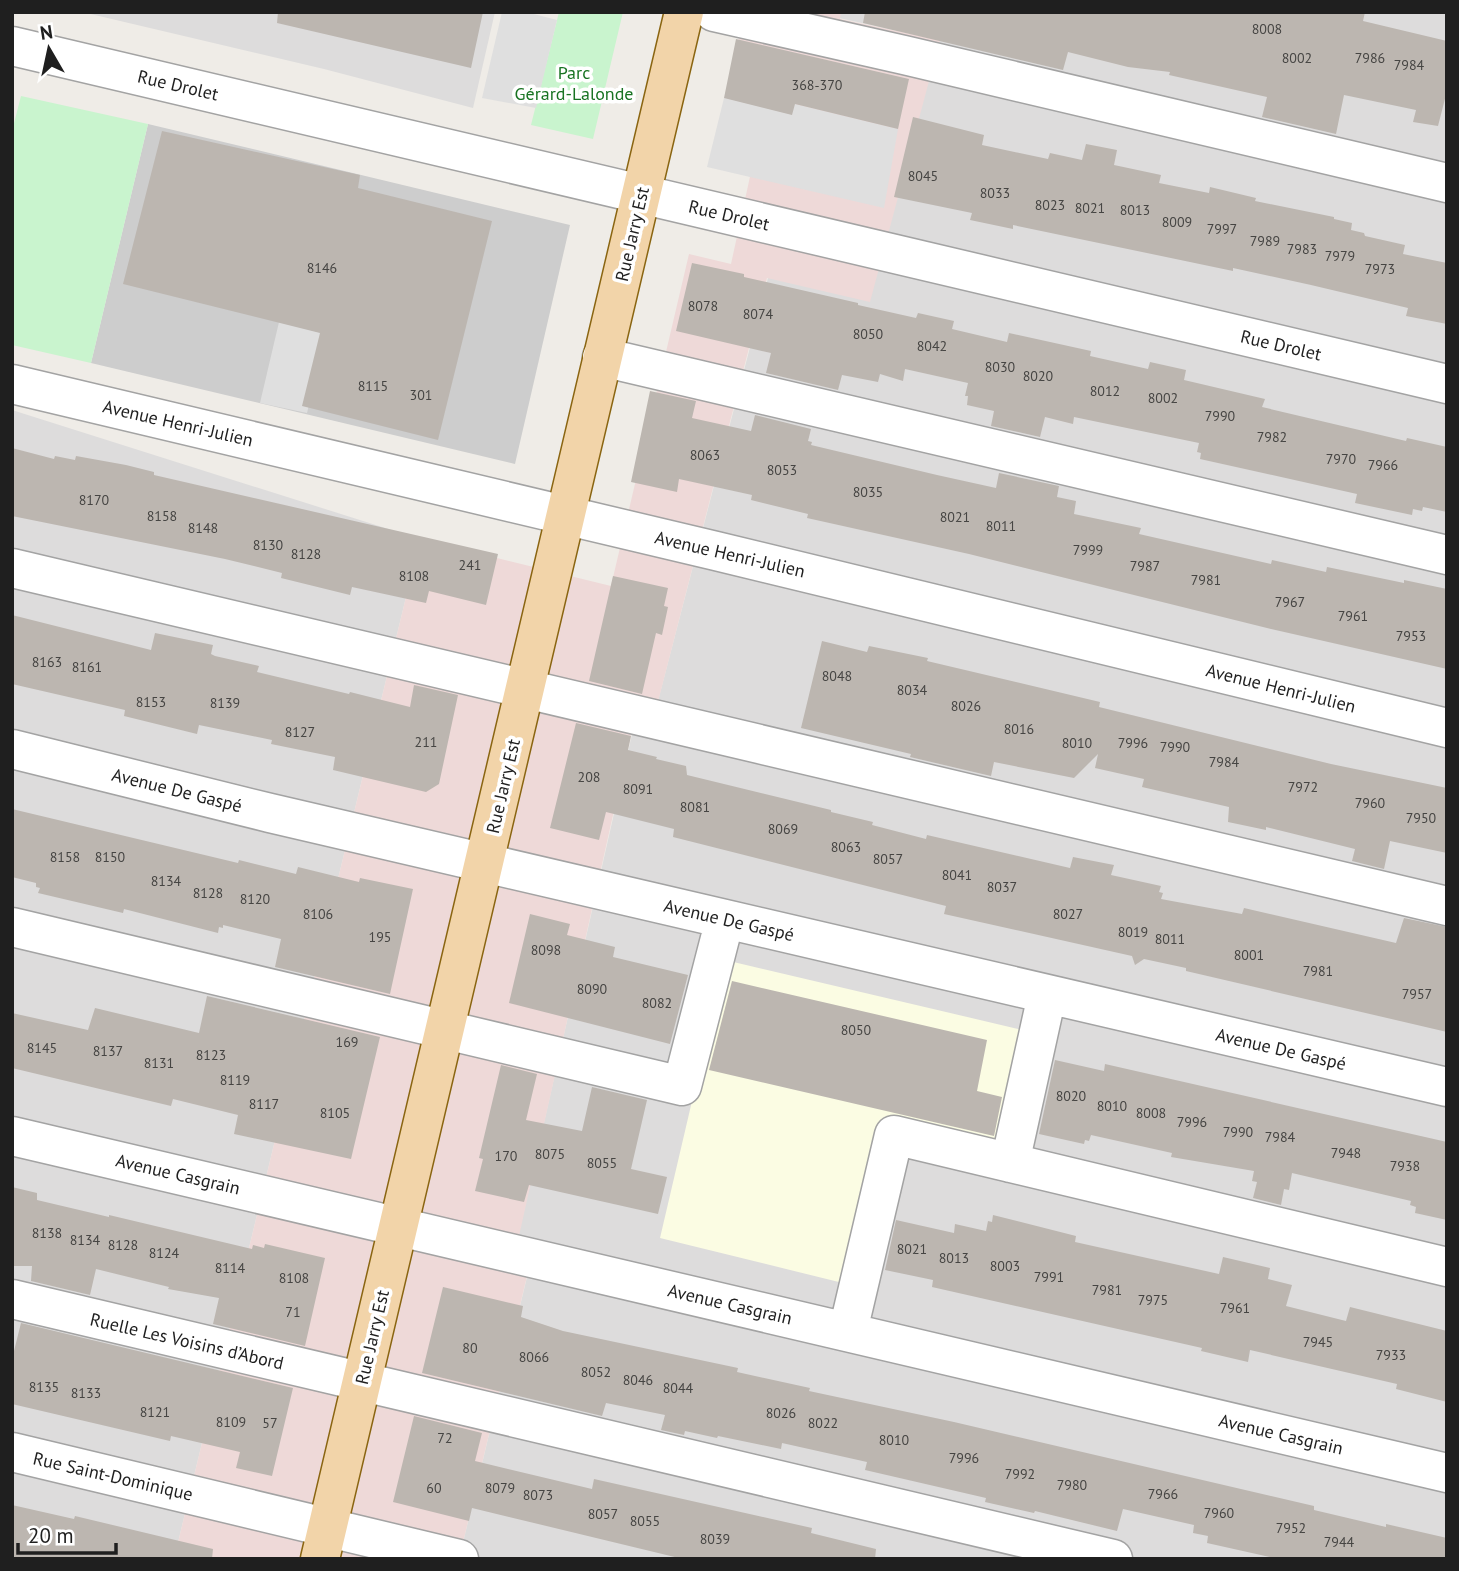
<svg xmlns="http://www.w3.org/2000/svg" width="1459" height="1571" viewBox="0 0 1459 1571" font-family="'PT Sans',sans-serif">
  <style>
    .residential { fill: #dddcdc }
    .commercial { fill: #eed9d8 }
    .education { fill: #fbfce3 }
    .religious { fill: #cdcdcd }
    .park { fill: #c9f4ce }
    .parking { fill: #dfdfdf }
    .building { fill: #bcb6b0 }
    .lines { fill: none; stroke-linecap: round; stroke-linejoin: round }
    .minor-casing { stroke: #a3a3a3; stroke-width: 41 }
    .major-casing { stroke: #8a6511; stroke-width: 41 }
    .minor { stroke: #fff; stroke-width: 38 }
    .major { stroke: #f2d4a9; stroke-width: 38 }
    .labels { text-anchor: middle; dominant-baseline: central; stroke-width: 7; stroke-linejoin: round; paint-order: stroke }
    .number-label { font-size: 14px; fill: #464543 }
    .park-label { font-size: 18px; fill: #187322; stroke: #fff }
    .street-label { font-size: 18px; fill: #1f1f1f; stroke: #fff }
  </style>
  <rect width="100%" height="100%" fill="#efece7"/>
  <!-- residential -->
  <path class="residential" d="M82,12h413l-22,96 -149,-39z
    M841,12h606v1547h-988l75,-311 -18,-2 119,-525 17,3 116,-446 171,-238 -100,-22z
    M12,410l408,129 -246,1020h-162z"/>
  <!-- commercial -->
  <path class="commercial" d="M745,12h96l-1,7 100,21 -70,262 -103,-24 -115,447 -18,-4 -117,524 17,2 -75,312h-285l246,-1020 191,47 78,-332 42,10 20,-92 -40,-9z"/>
  <!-- education -->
  <path class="education" d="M725,960l306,72 -25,120 -121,-28 -38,160 -187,-46z"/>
  <!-- religious -->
  <path class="religious" d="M148,124l422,101 -55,239 -424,-101z"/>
  <!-- park -->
  <path class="park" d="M559,12h64l-30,127 -62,-14z
    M21,96l127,28 -57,239 -79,-18v-214z"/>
  <!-- parking -->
  <path class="parking" d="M502,12h24l31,8 -21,88 -54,-10z
    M724,98l71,6 103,25 -14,79 -177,-41z
    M279,322l47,12 -19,79 -47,-10z"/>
  <!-- building -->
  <path class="building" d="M278,12h205l-12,56 -194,-45z
    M865,12h500l-2,9 84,20v50l-9,35 -25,-4 3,-12 -72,-15 -8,39 -74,-17 5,-20 -98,-22 1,-3 -42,-5 -60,-15 -5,18 -200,-47z
    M736,39l173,40 -11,50 -103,-25 -3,11 -68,-17z
    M913,117l71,18 -2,10 66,14 2,-6 32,7 4,-16 31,6 -3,15 47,10 -2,8 50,10 1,-6 46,11 -1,3 79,16v2l18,4 -1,7 13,3 1,3 40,9 -2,9 44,9v61l-41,-8 2,-8 -97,-23 -78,-17v3l-220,-46v4l-43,-9 2,-7 -78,-16z
    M162,131l198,44 -2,13 134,33 -54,219 -136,-34 18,-73 -197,-49z
    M692,263l52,11v3l114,26v2l58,13 2,-5 36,8 -2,8 55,13 2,-9 82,18 -1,5 58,13 2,-7 36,8 -2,10 81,19 -3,8 144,34 1,-3 40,9v65l-24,-5 -1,4 -9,-2 -1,6 -57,-12 2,-9 -157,-35 1,-6 -4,-1 2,-9 -125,-26 -1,7 -28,-7 -5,20 -49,-11 3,-15 -27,-6 1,-9h-3l3,-13 -63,-14 -2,12 -23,-7 -2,8 -36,-7 -4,15 -72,-17 5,-20 -95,-22z
    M650,391l46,10 -4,17 59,13 4,-16 56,14 -3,12 4,1 -1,3 126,30 59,13 3,-15 60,13 -2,11 19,4 -2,13 67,14 -2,6 132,30 1,-4 54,12 1,-5 77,16v-3l43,9v80l-180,-41 -298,-74 -162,-36 1,-4 -57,-14 1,-5 -73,-16 -2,13 -46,-10z
    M12,448l42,11 1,-3 20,4 1,-4 50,9 28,7v3l344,79 -12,51 -57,-14 -3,12 -74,-16 -2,8 -69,-17 1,-5 -57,-14 -213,-43z
    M613,576l55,12 -4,18 4,1 -6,28 -6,-2 -14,61 -53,-13z
    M12,615l139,35 4,-17 58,12 -2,9 4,2 44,10 -2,6 92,22 1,-2 60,15 4,-22 44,10 -19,89 -13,8 -93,-22 2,-13 -64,-13 1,-4 -73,-15 -2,9 -73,-18 1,-6 -113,-26z
    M822,641l45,11 2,-6 59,12 -1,3 173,41 -1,5 232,57 116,24v65l-57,-12 -6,28 -32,-8 3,-12 -89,-22v3l-38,-8 1,-15 -87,-20 2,-8 -49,-11 3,-14 -24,24 -80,-16 -3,14 -81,-19 1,-3 -110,-26z
    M576,723l55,13 -3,14 29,7 -1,2 30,7 1,9 144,35v2l42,10 -1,3 54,14 1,-4 143,33 3,-11 41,8 -3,10 50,11 -2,6 4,1 -2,6 81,15 2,-6 152,35 8,-25 43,9v105l-261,-61v-3l-42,-9 -9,6 -3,-9 -188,-42 2,-8 -273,-69 1,-8 -68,-17 -7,28 -49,-12z
    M12,809l226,54 1,-3 57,14 2,-7 61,15 1,-4 53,11 -23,105 -115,-27 6,-28 -58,-14v3l-4,-1 -1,6 -94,-24 -1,4 -85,-20 2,-5 -4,-1v-4l-24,-6z
    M530,914l40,10 -3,11 48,12 -2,10 75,18 -18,69 -161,-41z
    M732,981l255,59 -10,51 25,6 -8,39 -285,-66z
    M207,996l173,41 -29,122 -117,-25 4,-19 -65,-16 -2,7 -159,-38v-55l76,17 7,-22 104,25z
    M1055,1060l49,11 1,-7 342,78v78l-32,-7 1,-6 -6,-2 1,-4 -119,-28 -3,17 -5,-1 -3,16 -28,-7 4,-16 -5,-1 2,-10 -83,-14 1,-4 -81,-18 -2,6 -4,-1 -1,4 -45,-10z
    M501,1065l36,9 -11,46 56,11 10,-44 55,13 -16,69 36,8 -9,37 -129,-29 -5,17 -49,-11 8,-32 -4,-1z
    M12,1187l25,6v7l72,17v-2l143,34 1,-4 11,3 1,-4 60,14 -20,88 -92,-22 6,-26 -51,-9 1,-2 -73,-18 -6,26 -59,-14 1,-15h-20z
    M993,1215l83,21 -1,6 144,32 4,-17 47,11 -2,11 24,6 -6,21 60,15 4,-14 97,24v71l-51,-13 1,-5 -147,-34 -2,12 -47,-11 1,-3 -270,-61 1,-7 -48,-10 11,-50 58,13 1,-9 31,7 2,-10 4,1z
    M443,1287l80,19 -2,11 42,14 175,37 -1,4 73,16 -1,3 145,31 360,84v4l72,17v-3l61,14v21h-168l-72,-16 1,-7 -15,-3 1,-8 -71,-16 -6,22 -82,-20 -1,2 -49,-11 1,-4 -121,-28 2,-8 -85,-19 -1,6 -63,-13 -1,2 -32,-7 -1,4 -23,-5 4,-15 -59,-12 -4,13 -180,-43z
    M21,1323l272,65 -21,88 -36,-8 4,-16 -69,-16 -1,5 -158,-37v-45z
    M414,1416l68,17 -7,28 117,28 2,-10 218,49 -1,5 65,16 -1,10h-192l-211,-51 -3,13 -76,-19z
    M12,1505l62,14 1,-3 138,33 -1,10h-200z"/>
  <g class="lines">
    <!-- minor casing -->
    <g class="minor-casing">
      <path id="minor" d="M714,12l190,43 543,128
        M12,46l1435,338
        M602,357l845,198
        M12,384l704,167 731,177
        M12,568l1435,338
        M12,749l258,64 1177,274
        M12,927l670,159 43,-167
        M12,1136l1435,337
        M1010,1163l37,-168
        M12,1299l1101,260
        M848,1331l46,-196 553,132
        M12,1452l447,107"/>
    </g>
    <!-- major casing -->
    <g class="major-casing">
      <path id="major" d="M320,1559l364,-1547"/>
    </g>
    <!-- minor -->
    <use href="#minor" class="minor"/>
    <!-- major -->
    <use href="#major" class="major"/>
  </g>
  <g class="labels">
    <!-- number labels -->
    <g class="number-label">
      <text x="1267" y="29">8008</text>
      <text x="1297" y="58">8002</text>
      <text x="1370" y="58">7986</text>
      <text x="1409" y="65">7984</text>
      <text x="817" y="85">368-370</text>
      <text x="923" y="176">8045</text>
      <text x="995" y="193">8033</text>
      <text x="1050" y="205">8023</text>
      <text x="1090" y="208">8021</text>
      <text x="1135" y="210">8013</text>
      <text x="1177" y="222">8009</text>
      <text x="1222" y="229">7997</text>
      <text x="1265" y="241">7989</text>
      <text x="1302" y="249">7983</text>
      <text x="1340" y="256">7979</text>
      <text x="322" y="268">8146</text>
      <text x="1380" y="269">7973</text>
      <text x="703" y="306">8078</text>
      <text x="758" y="314">8074</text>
      <text x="868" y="334">8050</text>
      <text x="932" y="346">8042</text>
      <text x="1000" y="367">8030</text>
      <text x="1038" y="376">8020</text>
      <text x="373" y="386">8115</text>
      <text x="1105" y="391">8012</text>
      <text x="421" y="395">301</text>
      <text x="1163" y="398">8002</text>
      <text x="1220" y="416">7990</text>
      <text x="1272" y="437">7982</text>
      <text x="705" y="455">8063</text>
      <text x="1341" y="459">7970</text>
      <text x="1383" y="465">7966</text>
      <text x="782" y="470">8053</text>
      <text x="868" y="492">8035</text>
      <text x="94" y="500">8170</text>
      <text x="162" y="516">8158</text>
      <text x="955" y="517">8021</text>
      <text x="1001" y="526">8011</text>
      <text x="203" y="528">8148</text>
      <text x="268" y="545">8130</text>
      <text x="1088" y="550">7999</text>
      <text x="306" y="554">8128</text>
      <text x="470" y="565">241</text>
      <text x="1145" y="566">7987</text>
      <text x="414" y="576">8108</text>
      <text x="1206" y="580">7981</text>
      <text x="1290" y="602">7967</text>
      <text x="1353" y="616">7961</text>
      <text x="1411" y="636">7953</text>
      <text x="47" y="662">8163</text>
      <text x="87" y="667">8161</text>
      <text x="837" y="676">8048</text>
      <text x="912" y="690">8034</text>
      <text x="151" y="702">8153</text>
      <text x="225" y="703">8139</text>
      <text x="966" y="706">8026</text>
      <text x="1019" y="729">8016</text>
      <text x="300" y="732">8127</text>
      <text x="426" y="742">211</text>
      <text x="1077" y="743">8010</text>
      <text x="1133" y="743">7996</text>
      <text x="1175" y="747">7990</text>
      <text x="1224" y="762">7984</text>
      <text x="589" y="777">208</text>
      <text x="1303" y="787">7972</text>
      <text x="638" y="789">8091</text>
      <text x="1370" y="803">7960</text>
      <text x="695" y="807">8081</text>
      <text x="1421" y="818">7950</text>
      <text x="783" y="829">8069</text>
      <text x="846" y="847">8063</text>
      <text x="65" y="857">8158</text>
      <text x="110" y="857">8150</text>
      <text x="888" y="859">8057</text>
      <text x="957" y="875">8041</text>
      <text x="166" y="881">8134</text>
      <text x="1002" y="887">8037</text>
      <text x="208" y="893">8128</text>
      <text x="255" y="899">8120</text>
      <text x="318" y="914">8106</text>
      <text x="1068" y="914">8027</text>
      <text x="1133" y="932">8019</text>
      <text x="380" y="937">195</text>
      <text x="1170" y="939">8011</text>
      <text x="546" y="950">8098</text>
      <text x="1249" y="955">8001</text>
      <text x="1318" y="971">7981</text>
      <text x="592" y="989">8090</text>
      <text x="1417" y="994">7957</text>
      <text x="657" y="1003">8082</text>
      <text x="856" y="1030">8050</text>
      <text x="347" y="1042">169</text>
      <text x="42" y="1048">8145</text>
      <text x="108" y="1051">8137</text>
      <text x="211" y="1055">8123</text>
      <text x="159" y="1063">8131</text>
      <text x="235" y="1080">8119</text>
      <text x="1071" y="1096">8020</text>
      <text x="264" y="1104">8117</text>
      <text x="1112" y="1106">8010</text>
      <text x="335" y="1113">8105</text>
      <text x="1151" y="1113">8008</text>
      <text x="1192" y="1122">7996</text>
      <text x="1238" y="1132">7990</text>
      <text x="1280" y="1137">7984</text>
      <text x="1346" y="1153">7948</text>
      <text x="550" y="1154">8075</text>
      <text x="506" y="1156">170</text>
      <text x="602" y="1163">8055</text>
      <text x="1405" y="1166">7938</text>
      <text x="47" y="1233">8138</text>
      <text x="85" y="1240">8134</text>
      <text x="123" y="1245">8128</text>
      <text x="912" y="1249">8021</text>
      <text x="164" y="1253">8124</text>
      <text x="954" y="1258">8013</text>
      <text x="1005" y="1266">8003</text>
      <text x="230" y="1268">8114</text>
      <text x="1049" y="1277">7991</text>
      <text x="294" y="1278">8108</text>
      <text x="1107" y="1290">7981</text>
      <text x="1153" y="1300">7975</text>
      <text x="1235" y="1308">7961</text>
      <text x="293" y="1312">71</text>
      <text x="1318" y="1342">7945</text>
      <text x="470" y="1348">80</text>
      <text x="1391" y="1355">7933</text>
      <text x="534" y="1357">8066</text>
      <text x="596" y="1372">8052</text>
      <text x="638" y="1380">8046</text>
      <text x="44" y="1387">8135</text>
      <text x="678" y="1388">8044</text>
      <text x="86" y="1393">8133</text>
      <text x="155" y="1412">8121</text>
      <text x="781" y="1413">8026</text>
      <text x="231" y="1422">8109</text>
      <text x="270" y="1423">57</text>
      <text x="823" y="1423">8022</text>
      <text x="445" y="1438">72</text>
      <text x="894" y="1440">8010</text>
      <text x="964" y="1458">7996</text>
      <text x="1020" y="1474">7992</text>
      <text x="1072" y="1485">7980</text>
      <text x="434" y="1488">60</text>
      <text x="500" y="1488">8079</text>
      <text x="1163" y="1494">7966</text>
      <text x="538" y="1495">8073</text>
      <text x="1219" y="1513">7960</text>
      <text x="603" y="1514">8057</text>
      <text x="645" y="1521">8055</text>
      <text x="1291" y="1528">7952</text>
      <text x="715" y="1539">8039</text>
      <text x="1339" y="1542">7944</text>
    </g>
    <!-- park labels -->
    <g class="park-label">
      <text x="574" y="72">Parc<tspan x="574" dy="21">Gérard-Lalonde</tspan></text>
    </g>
    <!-- street labels -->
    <g class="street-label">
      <text transform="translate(178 85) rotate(13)">Rue Drolet</text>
      <text transform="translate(729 215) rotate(13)">Rue Drolet</text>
      <text transform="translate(632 234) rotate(-77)">Rue Jarry Est</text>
      <text transform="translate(1281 345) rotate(13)">Rue Drolet</text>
      <text transform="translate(178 423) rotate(13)">Avenue Henri-Julien</text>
      <text transform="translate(730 554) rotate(13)">Avenue Henri-Julien</text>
      <text transform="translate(1281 688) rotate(14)">Avenue Henri-Julien</text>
      <text transform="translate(503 786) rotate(-77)">Rue Jarry Est</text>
      <text transform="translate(177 790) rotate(14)">Avenue De Gaspé</text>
      <text transform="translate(729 920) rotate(13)">Avenue De Gaspé</text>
      <text transform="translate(1281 1049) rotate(13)">Avenue De Gaspé</text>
      <text transform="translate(178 1174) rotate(13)">Avenue Casgrain</text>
      <text transform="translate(730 1304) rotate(13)">Avenue Casgrain</text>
      <text transform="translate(372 1337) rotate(-77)">Rue Jarry Est</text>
      <text transform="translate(187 1341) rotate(13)">Ruelle Les Voisins d’Abord</text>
      <text transform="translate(1281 1434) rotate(13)">Avenue Casgrain</text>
      <text transform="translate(113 1476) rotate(13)">Rue Saint-Dominique</text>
    </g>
  </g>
  <!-- border -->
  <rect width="1459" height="1571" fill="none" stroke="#1f1f1f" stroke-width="28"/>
  <!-- north arrow -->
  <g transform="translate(49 49) rotate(351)" stroke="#ffffff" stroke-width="5" paint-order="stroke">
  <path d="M0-5L12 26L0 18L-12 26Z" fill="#1f1f1f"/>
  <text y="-10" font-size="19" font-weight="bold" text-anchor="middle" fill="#1f1f1f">N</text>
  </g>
  <!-- scale -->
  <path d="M18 1543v10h98v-10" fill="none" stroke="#1f1f1f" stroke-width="3.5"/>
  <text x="28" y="1543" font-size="21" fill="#1f1f1f" stroke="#ffffff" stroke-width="5" paint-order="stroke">20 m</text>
</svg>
